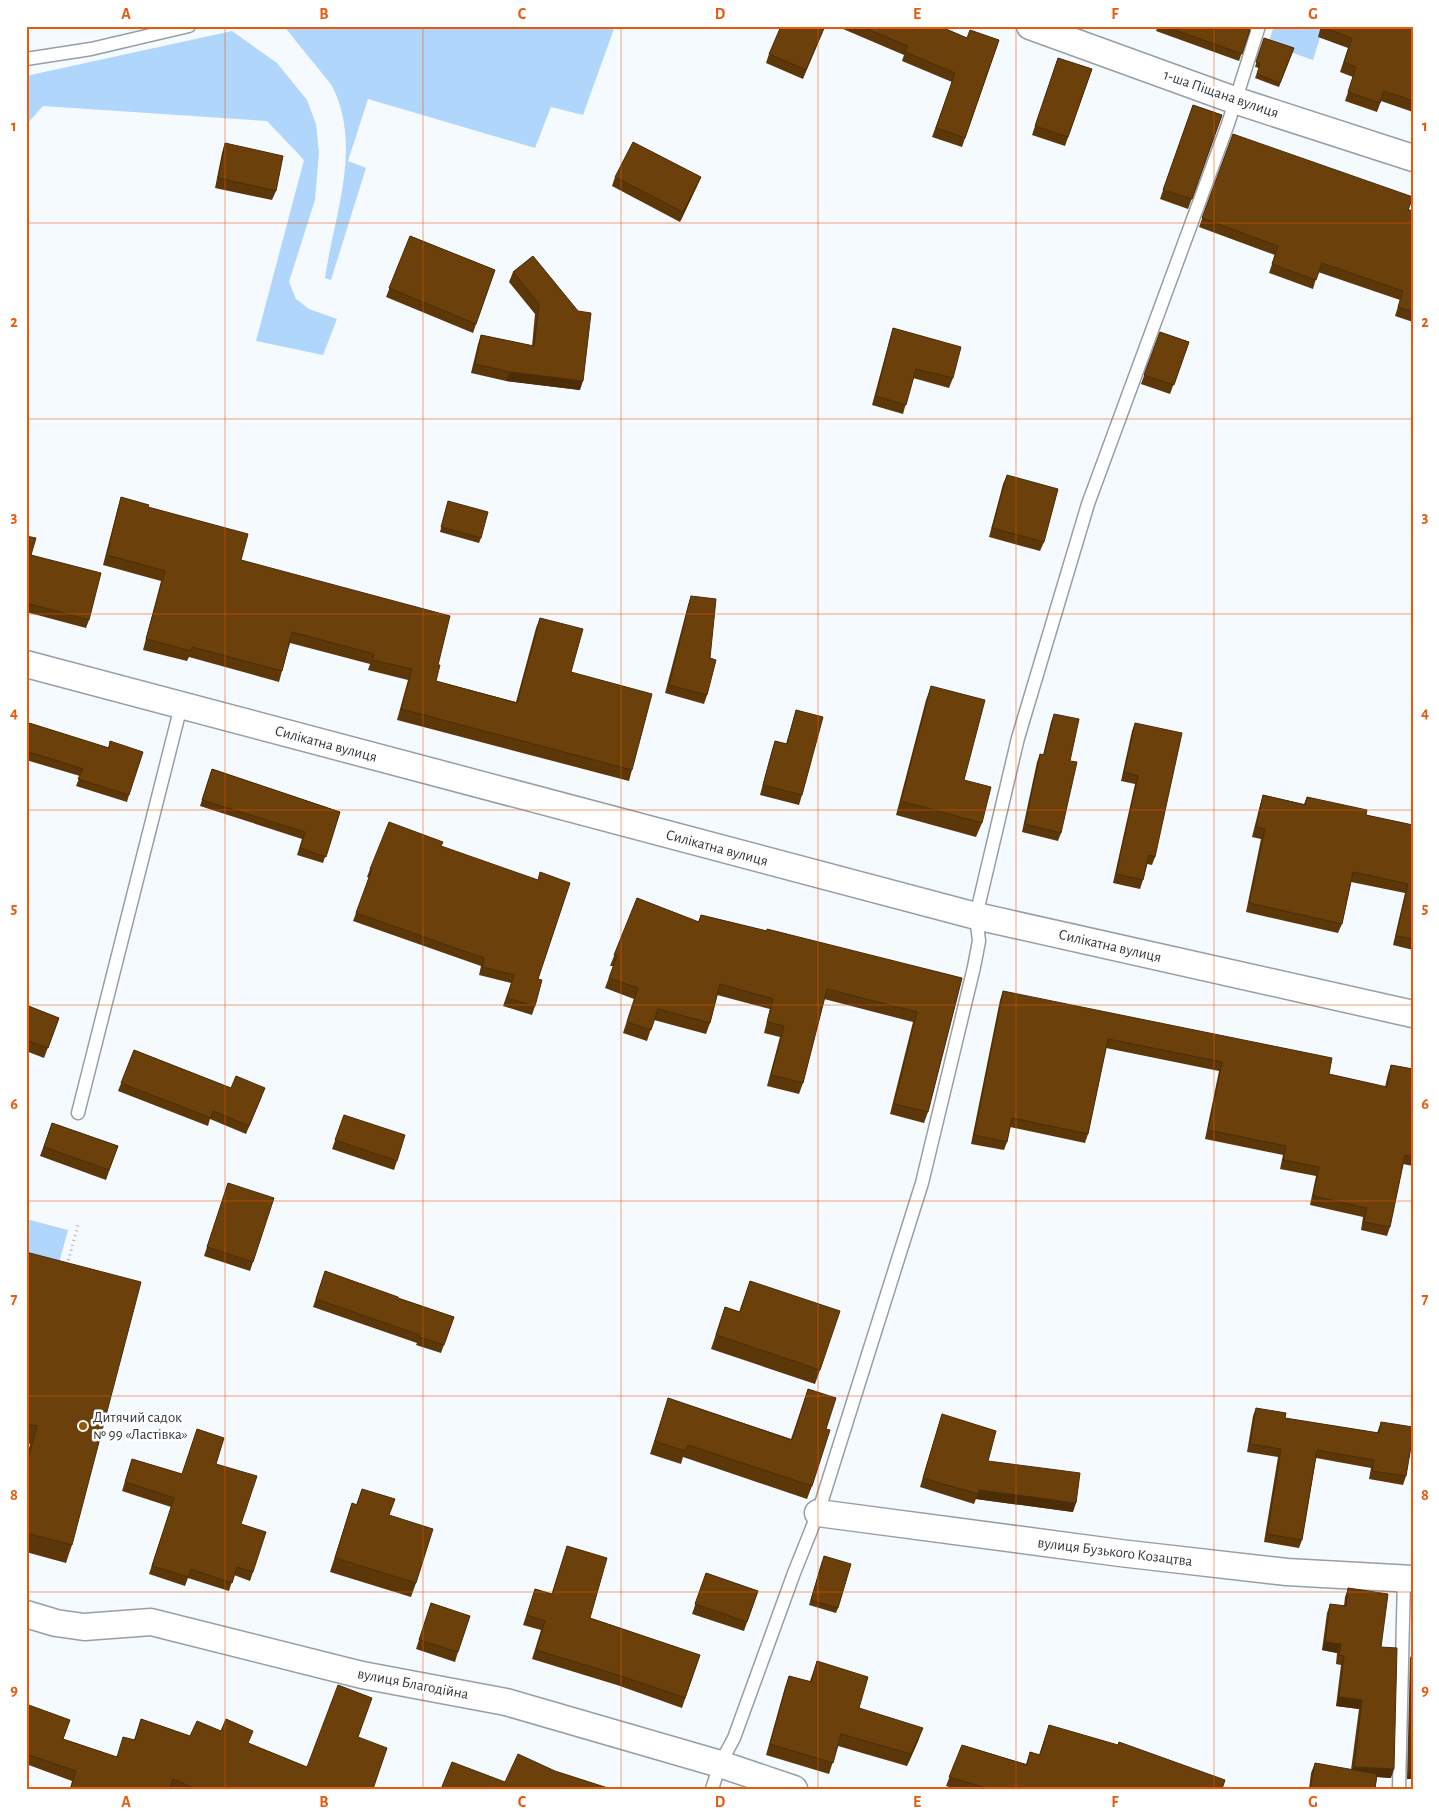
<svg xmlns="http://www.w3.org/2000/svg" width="1439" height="1815" viewBox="0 0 1439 1815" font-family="'Alegreya Sans',sans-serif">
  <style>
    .green { fill: #b0d6fb }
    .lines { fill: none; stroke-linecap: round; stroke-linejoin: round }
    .service-casing { stroke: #979ea5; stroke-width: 15 }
    .minor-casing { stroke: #979ea5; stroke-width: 29 }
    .path { stroke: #adb1b6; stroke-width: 3; stroke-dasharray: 1 4; stroke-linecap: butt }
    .service { stroke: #fff; stroke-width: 12 }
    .minor { stroke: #fff; stroke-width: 26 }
    .wall { fill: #5c3709 }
    .shaded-wall { fill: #4b2d07 }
    .building { fill: #6b400a; stroke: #4b2d07 }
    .grid { fill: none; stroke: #e8590c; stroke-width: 1; stroke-opacity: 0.55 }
    .poi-dot { fill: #905811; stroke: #fff; stroke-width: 2 }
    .labels { text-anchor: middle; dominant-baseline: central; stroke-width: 5; stroke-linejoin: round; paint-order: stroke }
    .street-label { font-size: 15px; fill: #333639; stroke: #fff }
    .poi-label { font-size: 15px; fill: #333639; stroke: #fff; text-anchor: start }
    .neatline { fill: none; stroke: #e8590c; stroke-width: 2 }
    .grid-label { font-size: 16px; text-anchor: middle; font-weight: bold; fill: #e8590c }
  </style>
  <rect width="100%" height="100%" fill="#f5faff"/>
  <!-- green -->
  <path class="green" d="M284,26h331l-32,89 -32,-8 -16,41 -167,-49 -20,62 18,7 -35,112 -6,-2c9,-63 38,-131 7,-192 -4,-6 -10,-12 -14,-18 -12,-14 -23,-28 -34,-42z
    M1274,26h47l2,2 -10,32 -45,-16z
    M232,31l45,32 30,37 9,24 3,28 -4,48 -26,82 7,17 13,10 28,10 -14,36 -67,-14 48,-181 -37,-39 -224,-15 -17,19v-49z
    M26,1219l42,11 -9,33 -33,-8z"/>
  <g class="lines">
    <!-- service casing -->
    <g class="service-casing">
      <path id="service" d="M26,59l65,-10 98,-23
        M78,1113l103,-407
        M712,1789l8,-25 14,-26 60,-165 24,-60 104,-330 52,-216 5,-26 -3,-25 42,-178 70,-234 140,-380 31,-98
        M1399,1789l5,-211"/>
    </g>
    <!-- minor casing -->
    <g class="minor-casing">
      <path id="minor" d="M1030,26l204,74 179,58
        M26,664l950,252 437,98
        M818,1513l302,40 167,19 126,7
        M26,1614l30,9 28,4 67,-5 211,53 144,27 214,62 74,25"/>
    </g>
    <!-- path -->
    <path class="path" d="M67,1265l11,-40"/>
    <!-- service -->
    <use href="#service" class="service"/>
    <!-- minor -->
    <use href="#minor" class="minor"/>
  </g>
  <!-- wall -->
  <path class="wall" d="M825,26l-22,53 -37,-16 3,-9z
    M836,26h103l28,12 32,2 -37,107 -30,-10 20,-55 -50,-21 2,-6z
    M1158,26h81l11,4 -11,31 -83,-30z
    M1321,26h92v86l-32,-11 -4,11 -32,-11 8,-24 -13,-5 8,-24 -30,-11z
    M1264,38l30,10 -15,39 -24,-9 4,-10 -4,-1z
    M1058,58l34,11 -27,77 -33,-11z
    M1193,105l29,10 -34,94 -28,-10z
    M1233,134l180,77v111l-18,-6 5,-16 -82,-28 -5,17 -44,-16 6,-18 -76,-28z
    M225,143l51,48 -4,9 -57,-12 7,-35z
    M615,177h86l-4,9 -17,36 -68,-36z
    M410,236l85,34 -22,63 -87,-36z
    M533,256l47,134 -74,-9 -35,-8 7,-29 3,-9 51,11 3,-32 -26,-32 4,-10z
    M893,328l60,50 -4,10 -36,-10 -10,36 -31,-9 18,-67z
    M1160,332l29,10 -19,52 -29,-10z
    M1007,475l37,67 -4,9 -51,-14 14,-53z
    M121,497l27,10 93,53 197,105 -2,16 80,21 20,-74 4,-10 31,54 61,98 -3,11 -232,-61 11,-40 -40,-10 2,-6 -80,-21 -8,28 -3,11 -90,-25 -2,4 -44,-11 18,-69 -58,-16 15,-58z
    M448,501l33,37 -2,5 -39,-11z
    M26,536l5,19 58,65 -3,8 -60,-16z
    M691,596l19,62 -3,37 -3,9 -39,-11 23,-88z
    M931,686l33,94 18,43 -6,14 -80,-22 30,-115z
    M796,710l6,85 -3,10 -39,-10 12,-45 3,-9 11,3z
    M1054,714l16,47 -9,72 -3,8 -36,-9 15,-70 3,-8 3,1 8,-33z
    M26,722l82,26 2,-7 19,54 -2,7 -51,-16 4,-10 -54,-16z
    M1135,723l20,134 -3,8 -5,-1 -4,16 -3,9 -27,-6 22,-99 -14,-3 11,-50z
    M212,769l128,43 -17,51 -26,-8 5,-16 -102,-33z
    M1263,795l41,9 3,-7 59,18 47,10v125l-20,-5 12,-52 -54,-11 -9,42 -4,9 -92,-21 15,-73 -9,-2 8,-32z
    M441,846l97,133 -3,27 -3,9 -29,-9 8,-23 -32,-8 2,-9 -128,-45 16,-43 -2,-1 3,-8z
    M637,898l61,24 3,-7 261,63 -34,134 -4,11 -34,-9 23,-92 -89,-23 -21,84 -4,11 -32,-8 13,-49 -16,-4 6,-24 -53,-14 -7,28 -4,11 -52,-14 -7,21 -24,-8 11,-34 -29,-11 8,-22h-3z
    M1003,991l326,83 56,13 3,-13 3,-9 22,4v97l-10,-2 -13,63 -3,9 -26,-6 2,-13 -53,-12 6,-29 -36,-7 3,-14 -78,-16 14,-68 -113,-23 -18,86 -3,9 -75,-16 -3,15 -3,8 -33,-6 29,-144z
    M26,1005l33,13 -15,40 -18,-7z
    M134,1050l97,38 31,8 -16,38 -36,-15 -2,7 -90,-35z
    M344,1115l53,46 -3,9 -62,-21z
    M52,1123l66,23 -12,34 -66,-24z
    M228,1183l25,79 -3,9 -46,-15z
    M26,1252l46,293 -6,18 -40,-11v-92l4,-16 -4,-1z
    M325,1271l73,27 56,19 -13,36 -25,-8 1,-2 -104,-36z
    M750,1281l70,89 -5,14 -104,-35 14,-42 14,5z
    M808,1389l18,40 -14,57 -5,13 -124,-42 -2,7 -31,-10 18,-56 123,41z
    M1256,1408l29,10 92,15 4,-11 25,54 -3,9 -34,-6 2,-11 -55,-10 -14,82 -3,8 -35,-6 14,-85 -31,-5 6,-36z
    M942,1414l46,47 85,51 -97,-13 -2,5 -54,-17z
    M132,1459l50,15 34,-10 25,60 12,48 -3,9 -16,-6 -5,16 -41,-13 -3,8 -36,-12 22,-67 -49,-16z
    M362,1489l27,26 27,68 -5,14 -81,-25 22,-69 4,2z
    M567,1546l23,72 110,37 -18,53 -65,-23 -85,-26 9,-29 -18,-5 12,-36 17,5z
    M822,1561l16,47 -2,5 -27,-8z
    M706,1573l52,18 -14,40 -52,-17z
    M1348,1588l33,59 10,131 -14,-1 -2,12h-66l2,-16 4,-10 36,7 8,-61 -23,-3 5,-41 -5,-1 1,-11 -15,-3 5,-37 3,-9 14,2 1,-9z
    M431,1603l27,49 -3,10 -39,-13z
    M1413,1651v128h-6l3,-121z
    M817,1661l42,47 60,31 -12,27 -69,-20 -9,28 -63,-19 19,-68 4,-11 21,5z
    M26,1704l37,35 53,18 18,-17 7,-21 49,17 58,7 59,24 51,-30 15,52h-303l2,-8 -46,-17z
    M1049,1725l173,64h-266l-10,-3 16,-41 64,19 4,-12 9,3z"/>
  <!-- shaded-wall -->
  <path class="shaded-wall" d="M701,177l-4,9 -17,36 3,-10z
    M510,372l73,9 -3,9 -74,-9z
    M979,1490l97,13 -3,9 -97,-13z
    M1325,1642l16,2 -4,9 -15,-3z
    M1339,1697l23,3 -3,9 -23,-3z
    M923,1728l-4,11 -12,27 4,-12z
    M1412,1765l1,14h-6z
    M1354,1767l40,2 -3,9 -41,-3z"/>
  <!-- building -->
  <path class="building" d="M781,26h44l-19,44 -37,-16z
    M860,26h79l28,12 3,-8 29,10 -34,98 -29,-10 19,-55 -50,-21 3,-6z
    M1164,26h75l11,4 -8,24z
    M1321,26h92v75l-29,-10 -4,12 -32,-11 8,-25 -12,-5 8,-24 -31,-11z
    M1264,38l30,10 -14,35 -23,-9 3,-10 -4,-2z
    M1058,58l34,11 -24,68 -33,-11z
    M1193,105l29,10 -30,84 -29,-9z
    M1233,134l180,63 -5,13 5,1v101l-15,-5 5,-16 -81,-28 -6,17 -44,-16 6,-18 -76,-28z
    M633,142l68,35 -18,35 -68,-35z
    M225,143l58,13 -7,35 -58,-13z
    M410,236l85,34 -19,54 -87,-36z
    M533,256l45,55 13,2 -8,68 -73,-9 -35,-8 6,-29 53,11 5,-42 -26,-32z
    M893,328l68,19 -8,31 -37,-9 -10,36 -30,-9z
    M1160,332l29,10 -15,43 -30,-10z
    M1007,475l51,14 -14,53 -52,-14z
    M121,497l28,8 -1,2 100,27 -7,26 209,56 -12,49h2l-4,16 81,22 23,-85 43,11 -12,43 81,22 -20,76 -231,-61 11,-40 -40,-9 2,-6 -82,-22 -10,39 -90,-24 -1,4 -45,-12 19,-68 -58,-16z
    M448,501l40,11 -7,26 -40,-11z
    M26,536l10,2 -5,17 70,18 -12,47 -63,-17z
    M691,596l25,3 -6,59 6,2 -9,35 -38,-10z
    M931,686l54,14 -21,80 27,7 -9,36 -81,-22z
    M796,710l27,7 -21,78 -39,-10 12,-44 12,3z
    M1054,714l25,5 -9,42 7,1 -16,71 -36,-9 15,-70 4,1z
    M26,722l83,26 1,-7 33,11 -14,43 -51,-16 5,-10 -57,-18z
    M1135,723l47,10 -27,124 -6,-2 -6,25 -27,-6 22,-98 -14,-4z
    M212,769l128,43 -14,45 -26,-9 5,-16 -103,-32z
    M1263,795l42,10 2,-8 60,13 -1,5 47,10v114l-17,-3 12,-52 -55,-12 -11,52 -93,-21 16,-74 -9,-2z
    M389,822l54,20 -2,4 97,34 2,-8 30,11 -32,96 4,1 -7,26 -28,-8 7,-23 -32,-8 2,-9 -128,-45 16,-44h-2z
    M637,898l62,24 2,-7 66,16v-2l195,49 -34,134 -34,-8 23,-92 -90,-23 -24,94 -32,-8 13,-49 -17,-4 6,-23 -53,-15 -10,39 -52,-14 -7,21 -24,-8 11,-34 -29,-10 8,-22 -3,-1z
    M1003,991l329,67 -3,16 58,13 4,-22 22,4v88l-8,-2 -15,72 -26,-5 3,-14 -54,-12 6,-29 -36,-7 3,-14 -78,-16 14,-68 -114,-23 -20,95 -76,-16 -5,24 -33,-7z
    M26,1005l33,13 -11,30 -22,-8z
    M134,1050l97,38 5,-12 29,12 -16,38 -36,-15 -2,7 -90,-35z
    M344,1115l61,20 -8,26 -62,-21z
    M52,1123l66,23 -9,24 -65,-23z
    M228,1183l46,15 -21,64 -46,-15z
    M26,1252l115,30 -69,263 -46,-12v-66l11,-41 -11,-2z
    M325,1271l73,26v1l56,19 -10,28 -25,-8 1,-2 -104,-36z
    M750,1281l90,30 -20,59 -104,-35 9,-28 15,5z
    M808,1389l28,9 -10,31 4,1 -18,56 -124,-41 -3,6 -30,-10 13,-43 124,42z
    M1256,1408l30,5 -1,5 94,15 2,-11 32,5v8l-7,41 -34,-5 2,-11 -57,-10 -15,90 -35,-6 14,-85 -31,-5z
    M942,1414l54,17 -8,30 92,12 -4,30 -97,-13 -1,4 -55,-16z
    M197,1429l27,9 -8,26 41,12 -16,48 25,8 -13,40 -16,-5 -5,16 -41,-14 -3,8 -36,-11 22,-68 -49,-16 7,-23 50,15z
    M362,1489l33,10 -6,16 44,14 -17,54 -81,-25 17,-55 5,2z
    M567,1546l40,12 -17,60 110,37 -15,43 -64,-22 -85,-26 9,-29 -18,-6 8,-26 17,5z
    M824,1556l27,8 -13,44 -27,-8z
    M706,1573l52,18 -11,31 -52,-18z
    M1348,1588l40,6 -7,53 16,1 -3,121 -40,-2 8,-67 -23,-3 5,-41 -5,-1 2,-11 -16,-2 5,-38 16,2z
    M431,1603l39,13 -12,36 -39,-12z
    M817,1661l51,16 -9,31 64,20 -12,26 -70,-20 -8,29 -63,-19 19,-68 22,6z
    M338,1685l34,13 -14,39 29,11 -14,41h-177l-23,-10 -3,10h-94l-5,-2 5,-16 -50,-17v-50l44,16 -7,19 54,18 6,-20 12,3 6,-21 49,17 7,-15 24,10 5,-12 27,12 -5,12 59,24z
    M1049,1725l69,20 1,-3 106,38 -3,9h-233l-40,-12 13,-32 65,20 3,-13 10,3z
    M518,1754l37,17 56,18h-170l11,-27 53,20z
    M1315,1763l62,11 -2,15h-65z"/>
  <!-- grid -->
  <path class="grid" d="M225,26v1763M423,26v1763M621,26v1763M818,26v1763M1016,26v1763M1214,26v1763M26,223h1387M26,419h1387M26,614h1387M26,810h1387M26,1005h1387M26,1201h1387M26,1396h1387M26,1592h1387"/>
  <!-- markers -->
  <circle class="poi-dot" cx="83" cy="1426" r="5"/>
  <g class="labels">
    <!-- street labels -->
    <g class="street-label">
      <text transform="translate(1221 94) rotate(19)">1-ша Піщана вулиця</text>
      <text transform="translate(326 744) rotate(15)">Силікатна вулиця</text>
      <text transform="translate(717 848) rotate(15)">Силікатна вулиця</text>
      <text transform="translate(1110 946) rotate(13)">Силікатна вулиця</text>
      <text transform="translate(1115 1552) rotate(7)">вулиця Бузького Козацтва</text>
      <text transform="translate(413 1684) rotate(11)">вулиця Благодійна</text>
    </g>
    <!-- poi labels -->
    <g class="poi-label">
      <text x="93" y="1417">Дитячий садок<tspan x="93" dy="17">№ 99 «Ластівка»</tspan></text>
    </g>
  </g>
  <!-- border -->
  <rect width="1439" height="1815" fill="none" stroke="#ffffff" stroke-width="55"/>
  <rect x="28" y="28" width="1384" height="1760" class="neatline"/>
  <g class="grid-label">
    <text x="126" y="19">A</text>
    <text x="324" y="19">B</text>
    <text x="522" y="19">C</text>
    <text x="720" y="19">D</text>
    <text x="917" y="19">E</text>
    <text x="1115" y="19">F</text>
    <text x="1313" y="19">G</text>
    <text x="14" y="131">1</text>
    <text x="1425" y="131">1</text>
    <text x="14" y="327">2</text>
    <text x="1425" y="327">2</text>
    <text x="14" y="522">3</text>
    <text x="1425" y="522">3</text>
    <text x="14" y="718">4</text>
    <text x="1425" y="718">4</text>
    <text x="14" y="913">5</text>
    <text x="1425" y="913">5</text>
    <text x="14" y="1109">6</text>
    <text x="1425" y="1109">6</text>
    <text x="14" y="1304">7</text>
    <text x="1425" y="1304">7</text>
    <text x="14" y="1500">8</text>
    <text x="1425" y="1500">8</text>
    <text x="14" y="1695">9</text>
    <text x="1425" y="1695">9</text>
    <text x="126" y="1807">A</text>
    <text x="324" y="1807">B</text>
    <text x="522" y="1807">C</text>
    <text x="720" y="1807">D</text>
    <text x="917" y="1807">E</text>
    <text x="1115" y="1807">F</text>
    <text x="1313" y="1807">G</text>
  </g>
</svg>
